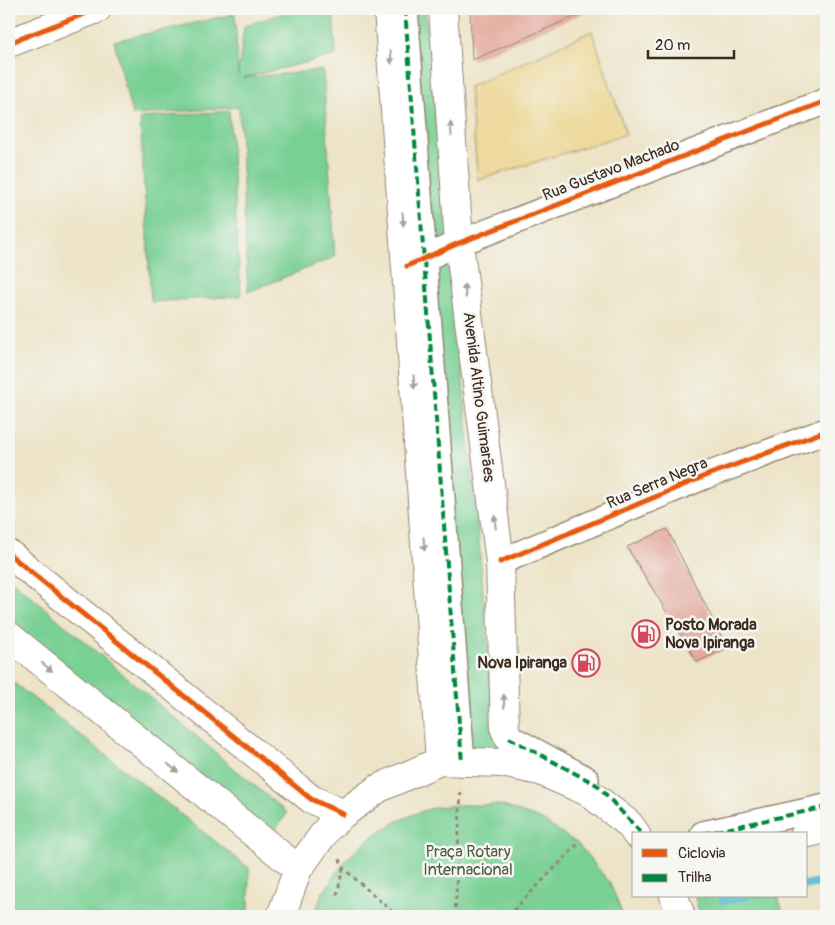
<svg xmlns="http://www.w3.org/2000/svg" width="835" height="925" viewBox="0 0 835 925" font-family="Pangolin,sans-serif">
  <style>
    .green { fill: #79d094; stroke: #5a7d59 }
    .sand { fill: #eeda9e; stroke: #94825e }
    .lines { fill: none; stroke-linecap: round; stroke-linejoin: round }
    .stream { stroke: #52b9d0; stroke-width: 9 }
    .building { fill: #e3a89b }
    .street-casing { stroke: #948773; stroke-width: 28 }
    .secondary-casing { stroke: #948773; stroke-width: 30 }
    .path { stroke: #948773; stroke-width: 3; stroke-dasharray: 4 4; stroke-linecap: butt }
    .street { stroke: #fff; stroke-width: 25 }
    .secondary { stroke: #fff; stroke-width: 28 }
    .quiet { stroke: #00873e; stroke-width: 4; stroke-dasharray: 8 4; stroke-linecap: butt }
    .cycleway-casing { stroke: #f6f6f2; stroke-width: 8 }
    .cycleway { stroke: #e8590c; stroke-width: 5 }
    .oneway { fill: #a79f9a }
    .labels { text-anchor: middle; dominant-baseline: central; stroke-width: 5; stroke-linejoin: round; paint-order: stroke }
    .street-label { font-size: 16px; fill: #3b2a1e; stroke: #f6f6f2 }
    .poi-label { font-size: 16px; font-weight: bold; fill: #3b2a1e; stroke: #f6f6f2; text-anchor: start }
    .park-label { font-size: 16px; fill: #4e5c41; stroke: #f6f6f2 }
  </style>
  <rect width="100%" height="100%" fill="#f6f6f2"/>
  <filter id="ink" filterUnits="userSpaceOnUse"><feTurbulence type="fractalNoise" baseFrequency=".02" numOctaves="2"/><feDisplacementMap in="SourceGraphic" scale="10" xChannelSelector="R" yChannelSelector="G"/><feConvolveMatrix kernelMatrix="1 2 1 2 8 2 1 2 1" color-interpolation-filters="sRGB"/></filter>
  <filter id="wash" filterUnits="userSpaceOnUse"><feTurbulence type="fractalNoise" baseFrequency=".0096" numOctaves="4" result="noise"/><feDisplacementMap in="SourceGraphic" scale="20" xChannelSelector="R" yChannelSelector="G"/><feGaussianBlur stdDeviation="1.12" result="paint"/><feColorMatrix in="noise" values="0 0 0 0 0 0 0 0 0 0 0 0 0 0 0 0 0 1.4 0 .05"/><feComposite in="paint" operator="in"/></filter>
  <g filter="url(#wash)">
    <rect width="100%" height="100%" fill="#ede4c8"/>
    <!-- green -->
    <path class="green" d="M296,9h37l3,46 -93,23 80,-8 12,187 -87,35 -9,-185 -107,8 -18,-74 121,-27 3,61 6,-49z
      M386,9h39l54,533 11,134 10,79 -43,6z
      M229,111l12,185 -90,6 -11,-184z
      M9,578l278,235 -19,28 -259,-217z
      M9,679l240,189v48h-240z
      M460,805h41l41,15 36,24 32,39 13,33h-309l9,-25h2c21,-41 63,-71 108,-83 8,-2 18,-2 27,-3z
      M695,896h83l6,20h-84z"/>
    <!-- sand -->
    <path class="sand" d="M592,31l34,103 -148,46 -9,-93z"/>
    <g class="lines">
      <!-- stream -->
      <path class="stream" d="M806,885l20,-4
        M723,900l22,-4"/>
    </g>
    <g id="blocks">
      <!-- building -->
      <path class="building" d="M470,9h123l-121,51z
        M667,529l60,119 -30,14 -70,-115z"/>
    </g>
  </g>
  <g filter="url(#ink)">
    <use href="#blocks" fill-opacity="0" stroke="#948773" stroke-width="1"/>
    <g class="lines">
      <!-- street casing -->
      <g class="street-casing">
        <path id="street" d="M405,9l57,754
          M411,264l48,-21 367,-142
          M500,562l205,-86 121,-45
          M516,741l70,38
          M703,834l123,-27"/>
      </g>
      <!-- secondary casing -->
      <g class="secondary-casing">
        <path id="secondary" d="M388,9l52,752
          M443,9l16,234 41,319 5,168 10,20 25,21
          M9,43l88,-34
          M9,554l302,245 32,15
          M9,636l289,233
          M805,834l21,-5
          M674,896l7,20
          M281,916l17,-47 30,-41 15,-14 36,-26 61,-27 62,2 38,8 48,21 41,32 7,10"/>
      </g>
      <!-- path -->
      <path class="path" d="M340,859l3,9 54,48
        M337,895l6,-27
        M455,916l6,-128
        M508,916l70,-72"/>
      <!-- street -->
      <use href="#street" class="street"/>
      <!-- secondary -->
      <use href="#secondary" class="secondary"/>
      <!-- quiet -->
      <path class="quiet" d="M405,9l57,754
        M509,738l88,47 45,49
        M703,834l123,-27"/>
      <!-- cycleway casing -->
      <g class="cycleway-casing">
        <path id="cycleway" d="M9,43l88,-34
          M407,266l52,-23 367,-142
          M9,554l302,245 32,15
          M500,562l205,-86 121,-45"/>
      </g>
      <!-- cycleway -->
      <use href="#cycleway" class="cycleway"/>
    </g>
    <!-- one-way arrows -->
    <defs><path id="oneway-solid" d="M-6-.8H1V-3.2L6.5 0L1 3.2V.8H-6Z" transform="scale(1.25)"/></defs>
    <g class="oneway">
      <use href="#oneway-solid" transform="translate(391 57) rotate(86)"/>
      <use href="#oneway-solid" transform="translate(451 129) rotate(-94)"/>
      <use href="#oneway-solid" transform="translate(403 219) rotate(86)"/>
      <use href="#oneway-solid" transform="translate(465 291) rotate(-97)"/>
      <use href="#oneway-solid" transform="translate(414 382) rotate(86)"/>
      <use href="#oneway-solid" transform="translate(495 522) rotate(-97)"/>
      <use href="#oneway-solid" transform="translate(424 544) rotate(86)"/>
      <use href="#oneway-solid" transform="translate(47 667) rotate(39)"/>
      <use href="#oneway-solid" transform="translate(504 701) rotate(-92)"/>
      <use href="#oneway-solid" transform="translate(173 768) rotate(39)"/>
    </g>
  </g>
  <!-- icons -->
  <defs>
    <g id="fuel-ring" transform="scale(1.4375)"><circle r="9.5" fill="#f6f6f2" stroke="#d1495b" stroke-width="1.5"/><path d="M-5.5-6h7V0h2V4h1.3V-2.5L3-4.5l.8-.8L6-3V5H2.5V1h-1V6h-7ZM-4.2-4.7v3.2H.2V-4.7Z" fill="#d1495b"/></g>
  </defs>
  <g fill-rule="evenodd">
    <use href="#fuel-ring" x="646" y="634"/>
    <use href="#fuel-ring" x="586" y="663"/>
  </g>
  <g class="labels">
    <!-- street labels -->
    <g class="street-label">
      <text transform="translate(611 170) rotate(-21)">Rua Gustavo Machado</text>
      <text transform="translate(479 397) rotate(83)">Avenida Altino Guimarães</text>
      <text transform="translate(657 483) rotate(-23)">Rua Serra Negra</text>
    </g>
    <!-- poi labels -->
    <g class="poi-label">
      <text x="665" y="625">Posto Morada<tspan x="665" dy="18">Nova Ipiranga</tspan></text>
      <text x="567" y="663" text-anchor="end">Nova Ipiranga</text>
    </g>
    <!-- park labels -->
    <g class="park-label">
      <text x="468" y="852">Praça Rotary<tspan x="468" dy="18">Internacional</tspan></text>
    </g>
  </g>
  <!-- margin -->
  <rect width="835" height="925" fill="none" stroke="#f6f6f2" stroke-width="30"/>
  <!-- legend -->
  <rect x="632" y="832" width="175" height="65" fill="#f6f6f2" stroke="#aba49d"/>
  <rect x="642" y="849" width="25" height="8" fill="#e8590c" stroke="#aba49d"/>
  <text x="678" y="858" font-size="15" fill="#3b2a1e">Ciclovia</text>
  <rect x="642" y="874" width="25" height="8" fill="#00873e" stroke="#aba49d"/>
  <text x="678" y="882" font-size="15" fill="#3b2a1e">Trilha</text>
  <!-- scale -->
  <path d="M648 50v8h86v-8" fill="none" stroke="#3b2a1e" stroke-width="2.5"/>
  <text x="655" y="50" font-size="15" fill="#3b2a1e" stroke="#f6f6f2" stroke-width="4" paint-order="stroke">20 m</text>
</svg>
